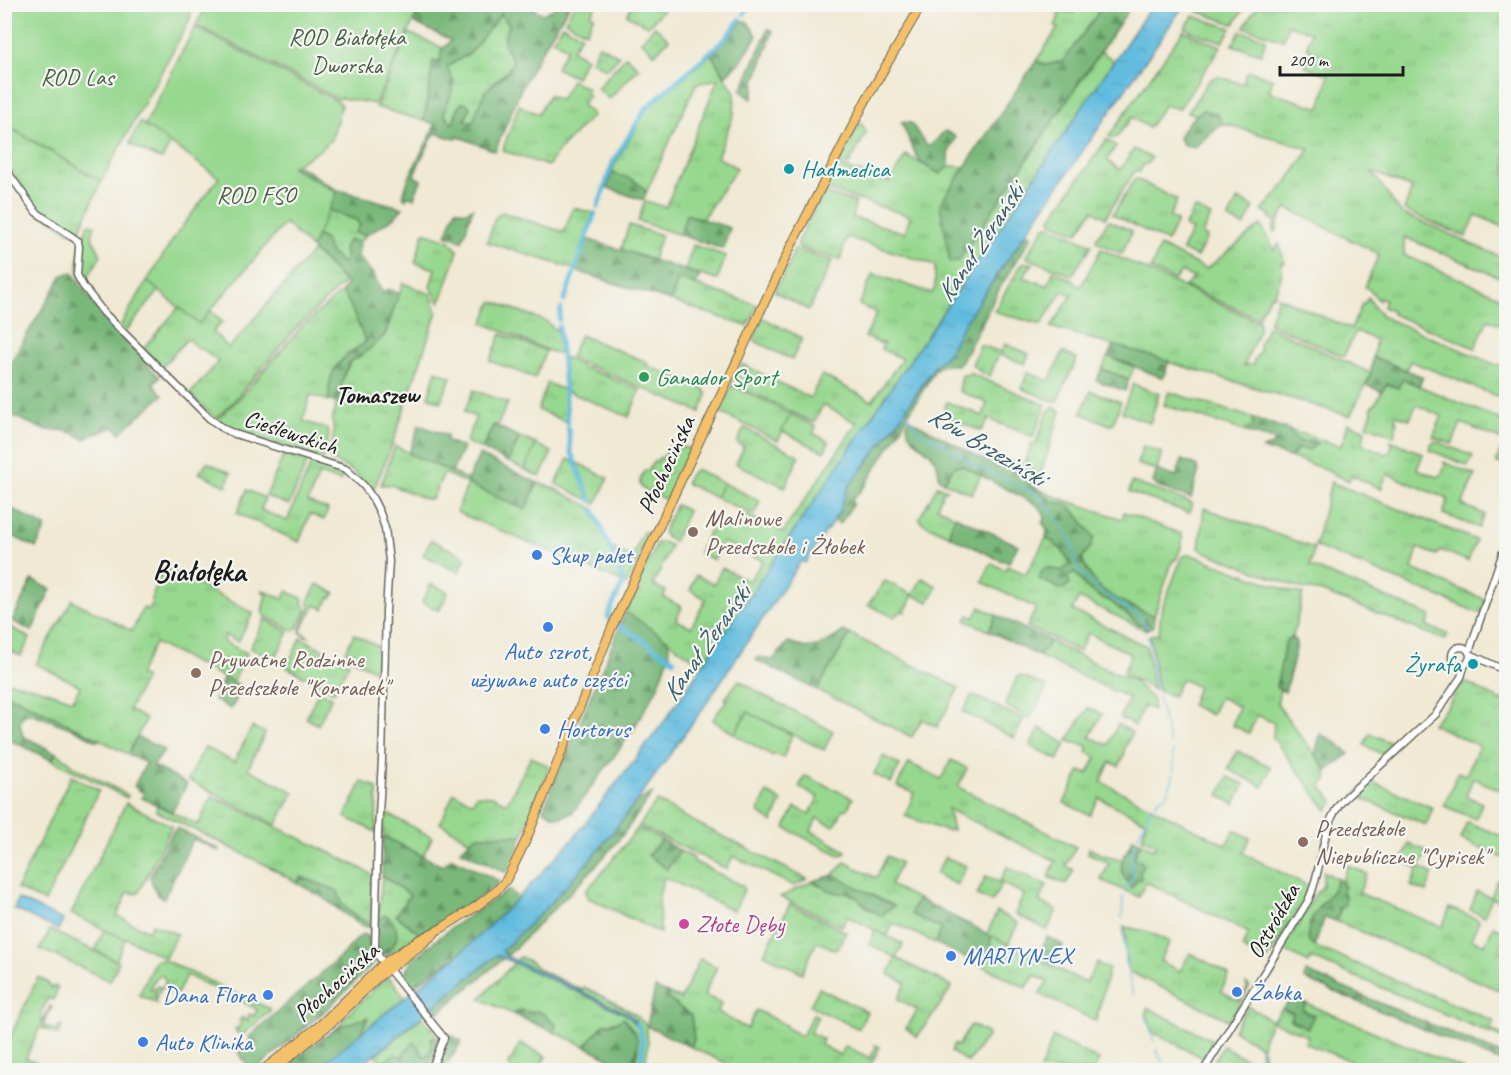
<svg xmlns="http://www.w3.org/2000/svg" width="1511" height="1075" viewBox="0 0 1511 1075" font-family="Caveat,sans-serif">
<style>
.grass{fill:url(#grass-tufts);stroke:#5a7a56;stroke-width:1.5}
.forest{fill:url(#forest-firs);stroke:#4a6a4b;stroke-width:1.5;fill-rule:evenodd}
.garden{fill:#97d88f;stroke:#5a7a56;stroke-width:1.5}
.water{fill:url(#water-ripples);stroke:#3f6c7e;stroke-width:1.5}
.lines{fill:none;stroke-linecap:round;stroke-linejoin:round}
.stream{stroke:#62bcdf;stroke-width:1.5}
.canal{stroke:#62bcdf;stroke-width:4.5}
.minor-casing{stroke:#66645c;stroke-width:9}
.major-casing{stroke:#66645c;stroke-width:10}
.minor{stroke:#fff;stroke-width:6}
.major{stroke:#f4c16a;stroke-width:8}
.culture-dot{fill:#0f9aa8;stroke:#f6f6f2;stroke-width:2}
.leisure-dot{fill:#2e9e5b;stroke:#f6f6f2;stroke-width:2}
.education-dot{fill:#8d6e63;stroke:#f6f6f2;stroke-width:2}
.shop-dot{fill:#3f7fe0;stroke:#f6f6f2;stroke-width:2}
.hotel-dot{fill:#d1479c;stroke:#f6f6f2;stroke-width:2}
.labels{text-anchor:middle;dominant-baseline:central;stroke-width:4.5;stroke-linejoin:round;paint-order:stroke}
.park-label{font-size:24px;fill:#475e44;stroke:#f6f6f2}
.culture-label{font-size:24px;fill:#0d838f;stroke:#f6f6f2;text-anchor:start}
.leisure-label{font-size:24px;fill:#27864d;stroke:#f6f6f2;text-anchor:start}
.street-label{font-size:24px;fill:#1c1c1c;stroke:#f6f6f2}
.education-label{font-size:24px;fill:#785e54;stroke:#f6f6f2;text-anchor:start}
.shop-label{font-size:24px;fill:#366cbe;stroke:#f6f6f2;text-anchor:start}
.hotel-label{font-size:24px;fill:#b23c85;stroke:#f6f6f2;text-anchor:start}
.water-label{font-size:26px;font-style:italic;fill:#385c6a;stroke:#f6f6f2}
.neighbourhood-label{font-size:26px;font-weight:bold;fill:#1c1c1c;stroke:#f6f6f2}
.district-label{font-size:30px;font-weight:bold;fill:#1c1c1c;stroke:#f6f6f2}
</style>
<defs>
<pattern id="grass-tufts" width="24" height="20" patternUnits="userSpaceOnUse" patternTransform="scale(1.5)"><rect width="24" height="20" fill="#97d88f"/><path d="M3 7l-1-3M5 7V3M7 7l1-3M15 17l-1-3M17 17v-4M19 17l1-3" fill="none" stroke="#82b97b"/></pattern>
<pattern id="forest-firs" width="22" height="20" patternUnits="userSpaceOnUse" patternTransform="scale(1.5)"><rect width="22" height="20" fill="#79b87a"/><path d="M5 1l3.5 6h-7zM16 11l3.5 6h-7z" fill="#629563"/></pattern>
<pattern id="water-ripples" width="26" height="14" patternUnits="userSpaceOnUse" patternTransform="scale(1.5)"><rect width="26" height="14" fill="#62bcdf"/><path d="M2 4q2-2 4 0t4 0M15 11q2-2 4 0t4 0" fill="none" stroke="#54a1bf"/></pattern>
</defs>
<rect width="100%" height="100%" fill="#f6f6f2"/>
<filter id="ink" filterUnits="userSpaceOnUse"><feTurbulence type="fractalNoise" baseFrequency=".0167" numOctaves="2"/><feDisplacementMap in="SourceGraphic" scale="12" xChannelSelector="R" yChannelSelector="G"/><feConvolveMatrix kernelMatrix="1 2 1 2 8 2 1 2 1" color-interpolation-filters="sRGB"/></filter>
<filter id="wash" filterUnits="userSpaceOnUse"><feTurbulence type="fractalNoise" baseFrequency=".008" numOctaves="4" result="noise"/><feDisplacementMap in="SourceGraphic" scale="24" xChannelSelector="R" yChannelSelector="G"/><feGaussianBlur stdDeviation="1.35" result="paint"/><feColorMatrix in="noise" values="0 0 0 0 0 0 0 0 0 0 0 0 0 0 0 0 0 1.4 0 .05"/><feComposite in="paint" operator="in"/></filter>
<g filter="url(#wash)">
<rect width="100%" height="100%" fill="#f0e9d3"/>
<g class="grass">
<polygon points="1096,4 1098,9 1097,15 1063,61 1046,65 1036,61 1058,28 1055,26 1058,19 1059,9 1073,13 1076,5"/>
<polygon points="1201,4 1246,4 1246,5 1234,24 1196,11"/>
<polygon points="575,5 596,5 591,14 594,16 586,32 565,21"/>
<polygon points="632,5 662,7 664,9 648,26 627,15"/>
<polygon points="1258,5 1506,5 1506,228 1476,215 1466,237 1404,210 1412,188 1372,172 1401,213 1439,229 1469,243 1506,259 1506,280 1404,237 1404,255 1506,299 1506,327 1488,319 1475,348 1392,314 1392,311 1383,307 1385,300 1380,298 1379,301 1371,291 1365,287 1379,254 1287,208 1279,219 1276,232 1273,230 1275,221 1269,217 1271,215 1262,211 1286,183 1310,149 1222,123 1217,114 1204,110 1196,115 1188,112 1208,81 1217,76 1243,84 1246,74 1250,71 1273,79 1269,92 1320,108 1329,75 1305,67 1311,49 1307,47 1311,32 1288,25 1283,40 1244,27"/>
<path d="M501 13 510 26 506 49 513 60C508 75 505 71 495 81 486 91 478 111 472 124L465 120 470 108 468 104 464 103 457 108 456 119 452 124 444 114 452 91 447 67 470 53Z"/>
<polygon points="1193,16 1231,28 1223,42 1190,31 1185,28"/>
<polygon points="563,25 581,35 572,50 586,58 576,77 571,74 570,75 556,68 567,48 553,40"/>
<polygon points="655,26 669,39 655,54 641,41"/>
<polygon points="1183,31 1221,46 1179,109 1164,105 1149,128 1132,117 1117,137 1112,138 1109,136"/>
<polygon points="1241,31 1266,39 1261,54 1232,45"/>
<polygon points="409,33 443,48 441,51 440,63 433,61 424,121 376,107"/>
<polygon points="599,45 619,56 607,69 591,61"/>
<polygon points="1101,51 1114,61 703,665 626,612 657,543 662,542 671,546 653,585 666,591 663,597 682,607 676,620 691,627 706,599 690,590 696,575 714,584 722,568 749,581 763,561 723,542 714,560 699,553 715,519 736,529 745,514 783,532 857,423 823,405 814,423 733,383 742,364 810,398 822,375 872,401 902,359 881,349 884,343 879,343 865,337 877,313 859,305 873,274 932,293 935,287 935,265 847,237 840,260 800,248 798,246 798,241 823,193 856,202 852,217 905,233 910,216 825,189 838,166 890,182 906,155 934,171 946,170 949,166 965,167 940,204 958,260"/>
<path d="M711 54 735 93 734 114 717 157 737 168 702 219 687 214 680 235 638 221 645 201 666 207 718 79 696 84 646 193C639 179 625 177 612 173L615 164 647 109Z"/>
<polygon points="626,56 639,68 609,99 597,88"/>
<polygon points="571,80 588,89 585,93 589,96 581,104 593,115 562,147 548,166 504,151 503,149 519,105 538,114 549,95 560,100"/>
<polygon points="140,122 171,143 162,159 157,158 130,144 130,142"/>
<polygon points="860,123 862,124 866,132 864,137 849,164 839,163"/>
<polygon points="4,124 97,179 102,180 79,232 76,234 71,232 38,211 5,162"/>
<polygon points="1107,139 1116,146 1107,160 1120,170 1134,149 1151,158 1147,164 1143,165 1140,172 1136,171 1134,172 1105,218 1093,210 1077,233 1052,222 1051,218"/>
<polygon points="1137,179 1177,200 1169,217 1177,221 1167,242 1114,215 1113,214 1134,180"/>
<polygon points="1238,199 1254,207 1244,226 1228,219"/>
<polygon points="573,208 594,213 574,269 487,242 495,218 502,212 564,232"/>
<polygon points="1194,208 1211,216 1202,234 1207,237 1197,257 1182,250 1192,230 1185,226"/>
<polygon points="328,210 356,220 360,225 356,233 366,235 359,243 349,240 344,249 346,260 342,263 329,251 317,235"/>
<polygon points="1108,221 1110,221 1132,231 1122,254 1097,242 1096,239"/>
<path d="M88 224 95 225C88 243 96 240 101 256L88 276V286L87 288C84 284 80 279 79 274 76 261 83 237 88 224Z"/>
<polygon points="629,225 661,235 653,260 621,250"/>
<path d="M1261 225 1275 250 1279 244 1285 263H1281C1284 274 1278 285 1274 295L1270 296 1258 316 1259 319 1185 286 1194 278 1182 272 1174 280 1151 269 1160 246 1206 269Z"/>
<polygon points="1048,226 1051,226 1092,245 1072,275 1027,258 1026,256 1045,227"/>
<polygon points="424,232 450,241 458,251 440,303 430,287 435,269 415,263"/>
<polygon points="693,245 726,256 717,280 685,270"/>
<polygon points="794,249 832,261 809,310 775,292 777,285 788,268"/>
<polygon points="1101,249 1259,322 1259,330 1244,366 1254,364 1254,360 1260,351 1259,344 1268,326 1371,373 1350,416 1051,327 1072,295 1062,291 1041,325 994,311 1023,262 1034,264 1031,265 1023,277 1048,286 1053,271 1073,280 1075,284 1081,286"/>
<polygon points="313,251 345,282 298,326 233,402 215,419 190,394 218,362 203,349 199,349 187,339 163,366 143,349 179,307 199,324 210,310 222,322 213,332 229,348"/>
<polygon points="678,279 757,305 753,316 747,326 671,301"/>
<polygon points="147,281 159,291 126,331 120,326"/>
<path d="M403 283 431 294 437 312 392 445 373 491C365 485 360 477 352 471 345 465 336 464 330 458L334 431 332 421 345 372 351 362 366 352 385 335Z"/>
<path d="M342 292 349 302 366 343C340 359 327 367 329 401L310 395 303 421 327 429 329 435 324 457 322 459 240 433 218 422 217 420 247 390 303 325Z"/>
<polygon points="1278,297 1351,329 1362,304 1364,304 1368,297 1375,308 1381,313 1381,316 1506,369 1506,400 1410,361 1406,370 1373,357 1376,340 1356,331 1344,356 1342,356 1269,323"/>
<polygon points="492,302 498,303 547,322 554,329 557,328 560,354 552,352 483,323"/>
<polygon points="763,318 802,338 792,360 753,340"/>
<polygon points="501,334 546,351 535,378 490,361"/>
<polygon points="1005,344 1029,354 1025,364 1000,355 996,360 990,376 982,373 972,365 980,345 1001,352"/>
<polygon points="1063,352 1077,359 1057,401 1055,402 1023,389 1022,387 1028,372 1049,381"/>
<polygon points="1108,356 1134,367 1129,379 1102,369"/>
<polygon points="564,357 581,366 640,390 629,417 566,391"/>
<polygon points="436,371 451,377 441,402 428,397"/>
<polygon points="969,373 1046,405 1033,437 989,419 981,431 942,415 947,402 983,416 987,403 959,391 962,375 967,375"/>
<path d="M1402 379 1506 422V466L1496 462 1505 441 1461 423 1452 444 1433 437 1442 416 1416 405 1410 419 1396 415 1395 419 1397 422 1394 436 1367 425 1372 412 1371 407C1380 402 1379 389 1388 384 1392 381 1398 380 1402 379Z"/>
<polygon points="547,383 564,390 567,422 538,410"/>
<polygon points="1133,384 1159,394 1150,423 1122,412"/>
<polygon points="732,385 791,414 778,441 719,412"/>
<polygon points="474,390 508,403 497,426 493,425 482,449 466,442 476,417 464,412"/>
<polygon points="1091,391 1121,402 1113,424 1110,425 1081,413"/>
<polygon points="1169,392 1253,418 1253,425 1244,431 1164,405"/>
<path d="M1052 407 1061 411 1036 488 1053 496 1122 519 1124 512 1182 534V545L1176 560H1173L1154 616C1121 602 1094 595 1082 558L1090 547 1094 537 1076 513 1067 504 1054 502 1027 483 1022 470 1032 443H1036L1048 411Z"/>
<path d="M1348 423 1365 430 1363 443 1365 445 1386 454 1390 452 1392 445 1390 440 1423 454 1417 469 1437 477 1441 475 1445 466 1444 462 1475 475 1462 505 1484 514 1479 528 1443 514 1448 499 1387 474 1381 489 1351 475 1349 481 1333 474V472L1290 457 1295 454 1296 449 1309 450 1314 441C1311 441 1308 442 1305 442 1297 444 1293 435 1289 430L1341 446Z"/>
<polygon points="744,428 796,454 799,457 785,487 736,464 744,447 737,443"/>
<polygon points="520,437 536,444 525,470 508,462"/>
<polygon points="1435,441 1473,456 1468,466 1430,450 1431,444"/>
<path d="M670 445C678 444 684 450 691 448L669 496 664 499 642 488C637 482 642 476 645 470L648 471 654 461 656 462 659 458 664 457Z"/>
<polygon points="395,446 468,480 466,483 444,473 432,499 426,499 391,485 381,485"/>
<polygon points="1143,446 1162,453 1157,470 1137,464"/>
<polygon points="284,454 305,461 307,463 289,505 266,496"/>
<polygon points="568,459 573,462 575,465 589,500 556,484"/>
<polygon points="207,462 231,473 226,486 199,473"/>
<polygon points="312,462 338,468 342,471 343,475 340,481 319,474 308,502 328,510 324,520 310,514 299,542 237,513 247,490 265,498 261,510 287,521"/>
<polygon points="577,463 608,478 596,504 591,501"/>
<polygon points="961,465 981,475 972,494 944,482 954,467"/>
<polygon points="697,470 723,483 716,498 687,484 686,481 691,473"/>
<polygon points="1132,482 1192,503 1189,513 1129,492"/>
<polygon points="1331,482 1476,540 1468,561 1440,550 1437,555 1418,548 1412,569 1486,600 1481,614 1315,546"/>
<polygon points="538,483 551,487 593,508 609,547 632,557 643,532 649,534 627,584 458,513 457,510 468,484 525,510"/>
<polygon points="938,485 948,490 943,492 937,507 955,516 950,529 950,536 921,522 919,518"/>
<polygon points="676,505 688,511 674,541 665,536 663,532"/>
<polygon points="1204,508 1314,548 1310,566 1431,616 1427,626 1448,634 1445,640 1322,592 1297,587 1203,551 1199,548"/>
<path d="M1046 538C1058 544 1064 552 1071 564L1061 571 1049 568 1067 577 1075 572 1085 586 1098 596 1110 601 1139 624 1144 625 1145 630 1079 598 1072 610 1146 646 1154 690 1123 673 1131 654 1088 633 1079 651 1027 627 1036 608 982 582 991 563 1006 570 1007 566 1026 574Z"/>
<polygon points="431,540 464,556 465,559 459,572 423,555"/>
<polygon points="1189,554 1290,591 1303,594 1293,637 1286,640 1276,687 1280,689 1277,704 1327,771 1326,775 1328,779 1321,786 1334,802 1327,810 1273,738 1274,723 1257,715 1249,733 1232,725 1239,707 1220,697 1211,715 1191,705 1198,687 1182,679 1173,696 1158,691 1150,635 1159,634 1161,611 1182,557"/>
<polygon points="162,566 253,613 238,642 225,635 224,642 247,653 233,682 155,643 139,675 145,678 129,710 146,719 128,754 5,693 4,681 37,688 73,700 80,686 36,664 72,600 132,631 143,608 149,610 152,603 151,599 157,584"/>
<polygon points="922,578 937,586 929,602 913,595 905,612 902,611 894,617 868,605 885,581 913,595"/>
<path d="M317 584 335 593 331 598H329L324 609 315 605 301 630V632L309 637C305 637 300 634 300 630L310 606 308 601Z"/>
<polygon points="431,584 448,592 439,611 422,602"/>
<polygon points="262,590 283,599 287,591 303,599 302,604 305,606 306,611 297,629 293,631 266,617 262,611 266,594 263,592"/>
<polygon points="980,607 996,615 989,631 966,620 969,615 974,618"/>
<polygon points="265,619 289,632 274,660 250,648"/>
<polygon points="5,624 30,638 21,656 5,648"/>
<polygon points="354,634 379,647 379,666 375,667 376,669 378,669 376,671 344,655"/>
<polygon points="850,634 959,688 937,727 922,719 912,737 817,690"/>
<polygon points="301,638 349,663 334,692 286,667"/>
<polygon points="1050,641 1121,676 1133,680 1153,700 1153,710 1144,706 1135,726 1120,718 1129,698 1039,656"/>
<polygon points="1018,676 1021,676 1047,687 1030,719 1008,707 1005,703"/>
<polygon points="739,680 761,694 833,731 824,750 748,712 734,734 714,721 713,719 727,700 725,699"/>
<polygon points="1463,681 1477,687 1477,689 1496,697 1497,699 1503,702 1506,694 1505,693 1506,689 1506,793 1473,778 1466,796 1482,803 1476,819 1444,806 1458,772 1466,775 1479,746 1432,724 1447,707"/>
<polygon points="319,691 332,697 318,725 306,718"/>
<polygon points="972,695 1024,719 1014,738 963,712"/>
<path d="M1088 708 1102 714 1090 737 1108 745 1118 724 1132 732 1123 753 1125 754 1119 766 1110 762 1101 782 1226 845 1234 830 1250 838 1243 853 1310 887 1298 910 1268 959 1265 960 1242 948 1249 933 1146 882 1139 897 1101 880 1109 863 1088 853 1089 848 1103 855 1122 859 1121 871 1132 886 1134 883C1134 869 1132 855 1141 843L1154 849 1156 844 1142 838 1146 821 1143 820 1099 798 1090 815 1064 803 1080 771 1088 774 1096 757 1087 752V747L1085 745 1067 741Z"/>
<polygon points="252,727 265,733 248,769 294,792 276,825 188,780 205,747 234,762"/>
<polygon points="1040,728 1066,744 1058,760 1030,746"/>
<polygon points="1370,733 1397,746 1386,756 1364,745"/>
<polygon points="1237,751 1271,767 1263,787 1228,769"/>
<polygon points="56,753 70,762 73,766 128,795 127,798 52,760"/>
<polygon points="883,756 900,765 891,783 874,774"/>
<polygon points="531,757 549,766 523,835 476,836 470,841 440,823 454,793 473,802 476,795 492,796 507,803"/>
<polygon points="951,760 967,768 958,787 1076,847 1066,866 1074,870 1066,884 1048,877 1056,861 948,809 953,830 946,831 905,816 914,793 897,786 909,763 941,779"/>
<polygon points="71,776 99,790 45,902 17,889"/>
<polygon points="805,776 853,798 847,810 843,809 836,824 833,826 817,818 811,831 846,851 845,854 839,855 785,828 795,807 810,814 818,797 799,787"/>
<polygon points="1228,777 1244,784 1235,804 1219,796"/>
<polygon points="362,782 374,786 377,789 376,832 345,817"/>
<polygon points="1372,782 1433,808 1426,825 1354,795 1368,783"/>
<polygon points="767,793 782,801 772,822 758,812"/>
<polygon points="212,796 341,858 373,875 370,923 364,922 347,909 340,899 301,877 297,883 268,866 156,811 157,805 198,825"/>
<polygon points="657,801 685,817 807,879 794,886 733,856 727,869 639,826"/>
<polygon points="126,803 172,826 139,892 135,894 128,892 117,916 148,931 152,924 177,934 165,958 126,938 125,939 71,914"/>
<polygon points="384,812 432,837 423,856 383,836"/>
<polygon points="1467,822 1506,838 1506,859 1460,839"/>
<polygon points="638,828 662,840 648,855 667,869 680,851 694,858 693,861 743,886 744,890 734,911 664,877 659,896 660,933 587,897 586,890 598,878"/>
<polygon points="1409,844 1427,851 1420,868 1433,874 1426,892 1411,886 1418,868 1402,861"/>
<path d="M887 856 901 863 890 885 918 899 911 914 942 929 935 943 894 923 887 936 847 916 842 926 780 897 813 881C821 886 829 892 839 893 842 893 846 892 849 893 866 898 867 924 894 906L833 875 845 862 876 878Z"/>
<polygon points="945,857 966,866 957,885 936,874"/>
<path d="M1347 865 1367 874 1359 893 1442 927 1450 908 1479 920 1471 939 1485 945 1493 926 1506 932 1500 950 1506 953V993L1336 921 1340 911 1338 908C1341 901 1342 895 1342 887 1342 880 1346 873 1347 865Z"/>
<polygon points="1007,867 1047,885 1039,901 1057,910 1047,930 1015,914 1024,894 1002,883 992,902 977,895 986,876 1000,882"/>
<polygon points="1323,871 1338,879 1327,899 1319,906 1310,942 1314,946 1494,1021 1490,1030 1506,1036 1506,1040 1311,958 1309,963 1282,950 1300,921 1316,893 1323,886"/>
<polygon points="382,875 410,895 396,915 420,934 386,956 379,951 384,952 389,950 378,920"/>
<polygon points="1497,881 1506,885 1506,904 1492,898 1484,916 1470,910 1477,892 1491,897"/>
<polygon points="790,904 846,932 837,949 835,950 817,941 802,973 764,954"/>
<polygon points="1125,927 1149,932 1170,942 1160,961 1180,971 1190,953 1218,968 1229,975 1221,991 1239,1001 1247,988 1246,984 1250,986 1230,1021 1128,971 1125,951"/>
<polygon points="50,930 119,962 110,981 40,949"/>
<polygon points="992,936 1086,983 1097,962 1104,967 1109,968 1096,1021 1039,994 1048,982 1035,975 1026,988 981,965 994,955 990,942"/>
<path d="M520 957 531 962 540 970 582 990 584 987 625 1008 636 1015 647 1026C645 1032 647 1036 648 1042 648 1052 646 1060 644 1069L634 1067 638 1048 618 1021 604 1024 585 1046 554 1032 556 1025 537 1011 530 1013 520 1010 513 1014 480 999Z"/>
<polygon points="896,958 952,986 940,1005 917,1037 906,1028 918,1010 898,999 906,983 888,974"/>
<polygon points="700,959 717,967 704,995 721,1003 718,1012 747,1029 756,1010 786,1025 786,1028 802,1036 813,1014 818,1016 810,1033 823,1039 821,1045 840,1055 845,1046 870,1058 876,1047 875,1045 880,1047 868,1070 740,1070 691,1047 694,1040 691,1016 670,1000 667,993 681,999"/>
<path d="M155 960H164L270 1009V1011L241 1036 235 1030 236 1028 238 1029 241 1022 239 1020 243 1017 244 1020 248 1021 249 1014 254 1016 257 1009 186 975 177 994 162 987C167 983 166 977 160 975L152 983 150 990 155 989 157 986 161 987 159 993 156 992 154 994 157 996 155 1001 156 1003 139 995Z"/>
<polygon points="38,977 48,983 49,986 51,988 55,986 58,988 53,1000 48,998 40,1015 42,1020 41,1023 42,1023 50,1006 52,1007 43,1025 57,1031 59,1026 62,1027 58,1035 40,1027 26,1058 55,1070 5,1070 5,1048"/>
<polygon points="385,978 391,979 405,998 359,1036 368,1018 338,1027 350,1012"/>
<polygon points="819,988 867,1012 859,1028 857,1028 810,1006"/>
<path d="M1305 1003 1465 1070H1447L1440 1067 1438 1070H1372L1305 1043 1308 1036 1272 1021C1269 1027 1265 1034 1263 1040 1261 1048 1264 1058 1264 1066L1274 1070H1260L1261 1059 1260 1046 1233 1030 1248 1006 1272 1021 1282 1009 1293 1013 1290 1019 1303 1010Z"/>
<polygon points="1148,1008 1214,1041 1215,1043 1205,1059 1152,1032 1146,1012"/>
<path d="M422 1017C430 1027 438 1033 437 1046L435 1038 432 1047 426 1058C413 1057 395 1052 384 1062L375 1056Z"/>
<polygon points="972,1025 987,1033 988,1035 968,1062 951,1052 954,1044 958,1046 970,1026"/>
<polygon points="1053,1037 1099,1060 1094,1070 1063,1070 1059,1069 1058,1070 1040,1070"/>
<polygon points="520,1043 546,1056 539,1070 512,1070 509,1064"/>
<polygon points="1223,1046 1257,1065 1256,1070 1231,1070 1214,1061"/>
</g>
<g class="forest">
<path d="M424 5H460L467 9 471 5H529L534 9 543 14 553 9 557 5H570L540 53 521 89 495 151 457 136 455 139 435 133 420 161 414 176 421 180 414 198 407 195 406 200 403 196C406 182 413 168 420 155 425 145 432 135 435 124L424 121 433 61 440 63 441 51 451 40 414 23ZM501 14 510 26C499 38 505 48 513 60L510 70 485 91 472 123 465 120 470 108C458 92 457 118 452 124L444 114 452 91 454 82 447 67 470 53Z"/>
<polygon points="1096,5 1132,5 959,260 950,263 940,204 1036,61 1046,65 1063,61 1097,15 1098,9"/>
<polygon points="742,20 748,22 757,36 740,62 725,76 711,54 727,39"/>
<polygon points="768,29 773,31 755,82 752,99 741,91"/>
<path d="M1204 110 1217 114 1222 123 1194 148 1182 144 1179 138C1184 125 1192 117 1204 110Z"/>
<path d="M901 122 911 123 927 146C937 143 937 137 945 131L953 135 956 138 948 154 949 166 940 174 921 163 916 155Z"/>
<polygon points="295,165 306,170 335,189 403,208 394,218 366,235 355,233 360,225 356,220 328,210 336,192 290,167"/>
<path d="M612 173C625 177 639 179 646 193L643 200 607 188Z"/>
<polygon points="473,208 462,241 446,235 456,209 464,212"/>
<polygon points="686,214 730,228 723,249 680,235"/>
<path d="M1026 234 1032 236 1001 286 963 359 958 365C949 365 941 363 935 370L905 420 899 432 864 487 852 500 853 504 839 524 834 520 842 508 840 506 848 488 899 420 936 364 945 357 951 349 960 331 979 301Z"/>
<path d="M317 235 325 240 329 251 342 263 346 260 344 249 349 239 359 243 358 257 374 275 382 292 389 289 399 294 385 335 366 352 350 362 345 372 337 403 329 401C327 367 340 359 366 342L349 303 342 292 347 284 311 248Z"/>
<polygon points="587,239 700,275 696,285 678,279 671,301 576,271"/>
<path d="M68 273H73C92 306 119 333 146 360L144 362 160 377 153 384 163 395 120 433 115 427 92 435 85 439 70 432 61 430H44L5 412 4 373 62 276Z"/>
<polygon points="1113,345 1169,361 1163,378 1108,356"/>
<polygon points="1373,357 1423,377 1419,386 1403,379 1398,388 1387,384 1381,391 1366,385 1370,377"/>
<polygon points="1102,369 1129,379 1125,391 1096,380"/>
<path d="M1253 418C1264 422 1275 424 1286 429 1292 431 1294 439 1300 441 1308 445 1309 436 1317 444L1309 450 1296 449 1295 454 1290 457 1263 449 1272 445 1276 441 1244 431 1253 425Z"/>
<path d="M909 419 998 468 1002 458 1023 466 1022 470 1027 474V483L1054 502 1067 504 1076 513 1094 538 1090 547 1082 558C1094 595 1122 602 1154 616V626L1145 630 1144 625 1139 624 1110 601 1098 596 1085 586 1075 572 1067 577 1070 583 1065 588 1060 589 1039 579 1043 569 1049 568 1061 571 1071 564C1064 552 1058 544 1046 538L1047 530 1042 522 1045 520 1044 514 1037 505 961 465 954 467 944 482 939 478C939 450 921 452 908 432L907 423Z"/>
<polygon points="419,425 448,436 446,440 463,448 452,472 409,454"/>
<polygon points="494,425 520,437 508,462 482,449"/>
<polygon points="479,455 538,483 525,510 466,483"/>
<polygon points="1182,460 1196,465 1199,470 1191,498 1158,487 1153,482 1157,470 1176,477"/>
<polygon points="5,505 46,527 36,548 5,532"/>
<polygon points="955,516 1018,545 1009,562 1000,560 950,536 950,529"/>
<polygon points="32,580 51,589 32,631 12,621"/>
<path d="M626 612 668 640 670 654 658 687 631 733 573 812C558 820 556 818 543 809Z"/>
<polygon points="996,615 1050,641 1039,656 989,631"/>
<path d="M843 631 850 634 817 690 756 660 758 657C764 657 768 660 773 660L788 642C793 643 797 645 802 647 813 650 835 639 843 631Z"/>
<polygon points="1293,637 1296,643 1296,650 1285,692 1276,687 1286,640"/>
<polygon points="224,677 243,687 231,709 214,700"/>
<path d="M5 693 99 739 97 741 75 730 31 713C16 716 20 725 23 736L56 753 52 760 5 738Z"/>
<polygon points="1320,734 1336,742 1349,754 1327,771 1315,754"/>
<polygon points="137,737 165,750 153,766 187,784 172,812 142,798 144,794 134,786 146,763 128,754"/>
<polygon points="653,793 621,837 594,868 508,955 501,951 546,908 597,852 636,802"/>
<polygon points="177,828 219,849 218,851 193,839 164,898 157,895 150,877 171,835"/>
<polygon points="523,835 507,873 460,850 475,836"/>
<polygon points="383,836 442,866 452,858 499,881 495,886 453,916 420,934 396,915 410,895 382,875"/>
<path d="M1132 838 1141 843 1136 849 1134 858 1140 860 1143 865 1140 870 1141 879H1138L1131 888C1122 875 1118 866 1126 852 1129 846 1131 844 1132 838Z"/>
<polygon points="662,840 680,851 667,869 648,855"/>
<polygon points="833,875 894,906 886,911 882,916 865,906 857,898 849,893 839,893 827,890 813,881"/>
<path d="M301 877 336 890C343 897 337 889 340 898 344 910 359 920 370 923V928L360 925 319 895 297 883Z"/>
<path d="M1338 879 1343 881 1341 885 1345 886 1343 892C1346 896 1346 901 1344 906L1338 908 1340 911 1336 921 1325 917 1314 946 1309 942C1305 922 1315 913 1326 899 1331 893 1335 886 1338 879Z"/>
<polygon points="509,890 518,898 463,951 411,988 404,975 412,959 459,922"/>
<polygon points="918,899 992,936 990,942 994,955 981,965 935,943 942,929 911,914"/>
<path d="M385 915C401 924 401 946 383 952L379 951 378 947V920Z"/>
<polygon points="363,934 370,937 371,952 374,963 325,1011 255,1070 251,1070 238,1052 251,1040 249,1037 342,955 359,937"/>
<polygon points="1047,937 1063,945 1053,967 1037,959"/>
<polygon points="497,955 504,958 433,1017 428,1012"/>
<polygon points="1306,972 1506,1056 1506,1064 1304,979"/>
<polygon points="655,988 667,993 670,1000 691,1016 694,1040 691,1047 647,1026"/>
<polygon points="1293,998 1305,1003 1303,1010 1314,1015 1308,1028 1290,1020 1293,1013 1282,1009"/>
<polygon points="519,1010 530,1013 537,1011 544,1014 556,1026 554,1032 513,1014"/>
<polygon points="368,1017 359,1036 315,1070 280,1070 338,1027"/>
<path d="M623 1018C642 1038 639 1040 634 1067L614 1061 585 1046 604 1024C612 1024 617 1023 623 1018Z"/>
<polygon points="450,1035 462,1041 446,1065 446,1070 435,1070"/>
<polygon points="435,1037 437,1046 428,1070 399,1070 389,1066 384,1070 372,1070 395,1054 401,1056 414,1042 426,1058 432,1047 430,1039"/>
</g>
<g class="garden">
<polygon points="5,4 192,5 190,18 187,25 102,180 97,179 5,124"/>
<polygon points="207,5 207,4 421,5 375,104 341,98 338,99 196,25"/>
<polygon points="195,27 339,102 341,105 332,139 317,152 291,167 337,192 311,248 285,223 199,324 147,281 178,232 219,178 145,125"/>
<polygon points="580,335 647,362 646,365 704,389 707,395 700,412 575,360 570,357"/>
<polygon points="791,414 816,427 813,433 829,442 824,452 782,431"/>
<polygon points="536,444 552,452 540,477 525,470"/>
<polygon points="723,483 760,501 754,514 747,511 745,511 716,498"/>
<polygon points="748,712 792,735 783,758 775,754 773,756 734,734"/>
<polygon points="997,912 1018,923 1008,944 987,934"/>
<polygon points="104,930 125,939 116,961 95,950"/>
<polygon points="875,930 903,944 896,958 869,944"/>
</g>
<g class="water">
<polygon points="1152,5 1184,5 979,301 960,331 951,349 945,357 936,364 899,420 848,488 841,506 842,508 805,563 801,561 704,707 636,802 597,852 546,908 502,951 506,956 627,1013 635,1020 641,1028 639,1029 631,1019 623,1013 497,955 356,1070 315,1070 463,951 518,898 573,839 663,723"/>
<polygon points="18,899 63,920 58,930 14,909"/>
</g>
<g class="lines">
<g class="stream">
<polyline points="904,412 919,431 946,445 972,464 1032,492 1043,500 1058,519 1072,542 1077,568 1080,572 1096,588 1139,616 1147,628"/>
<polyline points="1148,635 1150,653 1156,688"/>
<polyline points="1158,697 1170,744"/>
<path d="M1138 836 1150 810 1161 797H1164C1176 778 1174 772 1173 751"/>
<polyline points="1124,890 1133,877 1131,858 1136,842"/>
<polyline points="1122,918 1123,896"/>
<polyline points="1123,926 1125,959 1133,994"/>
<polyline points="1146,1016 1154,1041"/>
<polyline points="1261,1048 1263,1057 1262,1070"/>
<polyline points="1157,1050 1164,1067"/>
</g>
<g class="canal">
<polyline points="744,14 751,4"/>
<polyline points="598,207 613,162 646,108 725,39 740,19"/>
<polyline points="564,301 595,213"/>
<polyline points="559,320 561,309"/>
<polyline points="559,326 568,423"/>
<polyline points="568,428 571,452 591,501"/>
<polyline points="594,510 624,582"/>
<polyline points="611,620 608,618 608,615 622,585"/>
<polyline points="617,624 674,660"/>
<path d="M637 1024C645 1040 643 1053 639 1070"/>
</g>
</g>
</g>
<g filter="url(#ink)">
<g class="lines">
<defs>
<g id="minor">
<polyline points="4,167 36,212 78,241 79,247 77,275 83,286 104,313 209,418 224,429 235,434 346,469 364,486 373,499 380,513 385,528 389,561 386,611 382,760 378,832 375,948 379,957 444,1038 431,1070"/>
<circle cx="1461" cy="656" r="9"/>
<polyline points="1469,652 1506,543"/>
<polyline points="1470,654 1506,671"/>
<path d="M1204 1070 1308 901C1324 868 1319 826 1344 799L1436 714 1461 677 1465 664"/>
</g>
<g id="major">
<polyline points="263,1070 319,1026 384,963 420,939 442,928 477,906 496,891 506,880 513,867 527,838 612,627 791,246 866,100 922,4"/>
<polyline points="274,1070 336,1019 378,977 420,946 434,934"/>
</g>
</defs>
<use href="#minor" class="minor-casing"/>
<use href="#major" class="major-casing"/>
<use href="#minor" class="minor"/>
<use href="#major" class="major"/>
</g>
</g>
<g class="culture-dot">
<circle cx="789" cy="169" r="6"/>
<circle cx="1473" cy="664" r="6"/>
</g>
<circle class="leisure-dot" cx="644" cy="377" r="6"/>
<g class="education-dot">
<circle cx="693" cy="532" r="6"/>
<circle cx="196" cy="673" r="6"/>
<circle cx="1303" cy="842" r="6"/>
</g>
<g class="shop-dot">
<circle cx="537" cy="555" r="6"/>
<circle cx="548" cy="627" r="6"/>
<circle cx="545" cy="729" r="6"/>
<circle cx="951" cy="956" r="6"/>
<circle cx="1237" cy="992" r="6"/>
<circle cx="268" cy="995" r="6"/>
<circle cx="143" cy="1042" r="6"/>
</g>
<circle class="hotel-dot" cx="684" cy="924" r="6"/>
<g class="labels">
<g class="park-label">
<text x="347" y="37">ROD Białołęka<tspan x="347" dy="28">Dworska</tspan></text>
<text x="77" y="77">ROD Las</text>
<text x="256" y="195">ROD FSO</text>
</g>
<g class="culture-label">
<text x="801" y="169">Hadmedica</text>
<text x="1461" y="664" text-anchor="end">Żyrafa</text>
</g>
<g class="leisure-label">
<text x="656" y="377">Ganador Sport</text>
</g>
<g class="street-label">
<text transform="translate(291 432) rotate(18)">Cieślewskich</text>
<text transform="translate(666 465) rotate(-65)">Płochocińska</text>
<text transform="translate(1273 921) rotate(-60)">Ostródzka</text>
<text transform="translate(336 982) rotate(-42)">Płochocińska</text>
</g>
<g class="education-label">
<text x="705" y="518">Malinowe<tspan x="705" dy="28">Przedszkole i Żłobek</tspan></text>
<text x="208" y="659">Prywatne Rodzinne<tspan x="208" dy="28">Przedszkole "Konradek"</tspan></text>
<text x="1315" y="828">Przedszkole<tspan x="1315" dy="28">Niepubliczne "Cypisek"</tspan></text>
</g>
<g class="shop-label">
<text x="549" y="555">Skup palet</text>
<text x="548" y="651" text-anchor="middle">Auto szrot,<tspan x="548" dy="28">używane auto części</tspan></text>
<text x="557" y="729">Hortorus</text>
<text x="963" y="956">MARTYN-EX</text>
<text x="1249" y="992">Żabka</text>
<text x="256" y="995" text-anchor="end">Dana Flora</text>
<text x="155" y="1042">Auto Klinika</text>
</g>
<g class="hotel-label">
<text x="696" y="924">Złote Dęby</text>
</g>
<g class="water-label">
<text transform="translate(980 243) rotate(-56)">Kanał Żerański</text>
<text transform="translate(987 446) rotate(31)">Rów Brzeziński</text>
<text transform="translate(706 643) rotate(-55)">Kanał Żerański</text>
</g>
<g class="neighbourhood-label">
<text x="377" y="394">Tomaszew</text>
</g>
<g class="district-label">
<text x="199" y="571">Białołęka</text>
</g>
</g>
<rect width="1511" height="1075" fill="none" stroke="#f6f6f2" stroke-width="24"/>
<path d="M1280 66v9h123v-9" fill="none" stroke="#1c1c1c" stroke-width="3"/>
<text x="1289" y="66" font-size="18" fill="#1c1c1c" stroke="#f6f6f2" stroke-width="4.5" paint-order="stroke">200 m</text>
</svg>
